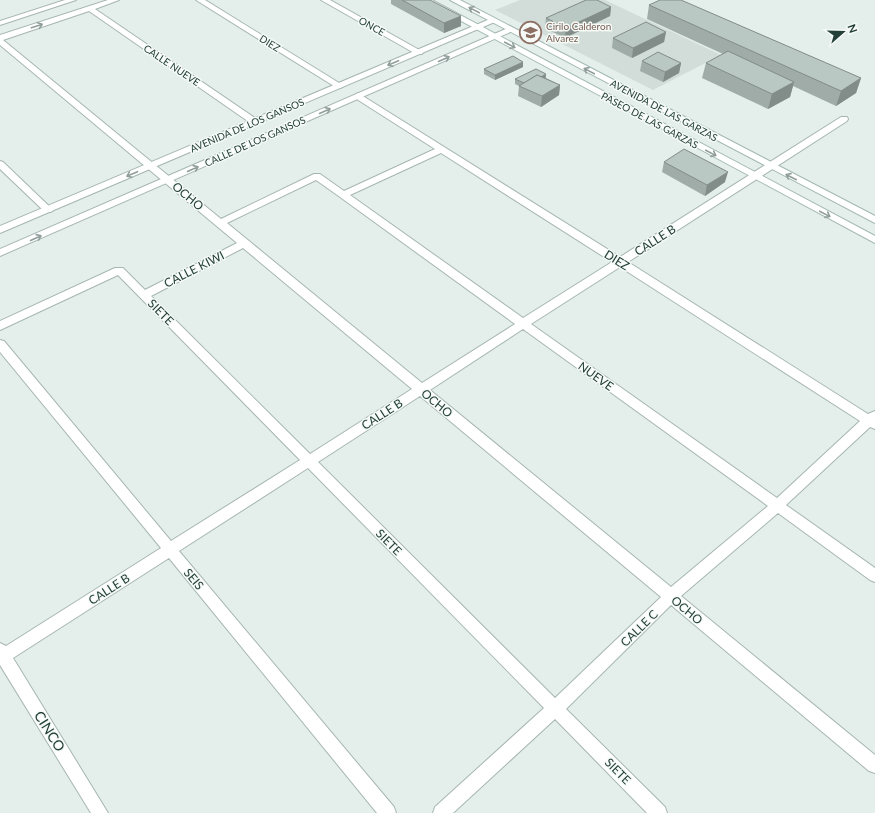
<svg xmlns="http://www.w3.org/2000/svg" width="875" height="813" viewBox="0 0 875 813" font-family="Lato,sans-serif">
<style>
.built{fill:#d2ddd9}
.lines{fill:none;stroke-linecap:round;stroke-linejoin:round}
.minor-casing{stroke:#a6b6b1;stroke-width:2}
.tertiary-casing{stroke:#a6b6b1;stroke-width:2}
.secondary-casing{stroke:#a2b9b2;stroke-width:2}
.minor{fill:#fff;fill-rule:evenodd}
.tertiary{fill:#fff;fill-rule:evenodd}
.secondary{fill:#fff;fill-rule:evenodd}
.wall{fill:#9faca8}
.shaded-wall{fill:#828c88}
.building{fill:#b9c8c3;stroke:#828c88}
.oneway{stroke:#919f9c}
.labels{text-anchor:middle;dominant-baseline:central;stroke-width:3;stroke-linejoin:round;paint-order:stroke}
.far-street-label{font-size:10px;fill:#233f38;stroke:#f5faf7}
.far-education-label{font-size:10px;fill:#785e54;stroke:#f5faf7;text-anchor:start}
.street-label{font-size:12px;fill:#233f38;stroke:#f5faf7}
.near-street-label{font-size:14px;fill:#233f38;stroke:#f5faf7}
</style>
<rect width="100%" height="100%" fill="#e4eeea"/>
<polygon class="built" points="520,0 605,0 721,55 653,90 495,10"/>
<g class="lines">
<defs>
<g id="minor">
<polygon points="65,0 76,0 0,25 0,21"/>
<path d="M108 0H119L95 9 258 120 259 122 258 124H252L89 11 3 40 221 219 314 174H320L344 191 435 149 355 98 354 96 358 93 620 257 841 117H847L848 119 847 121 628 262 868 414 875 411V429L870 427 786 505 875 568V582L870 580 778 513 681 596 875 755V773L869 771 671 605 566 709 665 807 667 813H647L555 719 453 813H433L435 807 544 708 308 468 179 551 394 807 396 813H377L169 558 13 658 108 813H91L0 665V643L6 646 161 548 0 352V340L4 341 171 541 300 460 118 275 0 330V321L115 268H123L145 290 237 243 0 45V35ZM441 153 612 262 523 318 350 195ZM316 180 340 197 515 324 422 383 227 223ZM243 248 412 389 310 454 151 296ZM620 267 860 421 777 498 531 324ZM523 329 768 506 671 587 430 390ZM420 396 661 597 555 698 318 462Z"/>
<polygon points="196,0 205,0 344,86 340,88 337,88"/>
<polygon points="321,0 330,0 423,52 422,54 416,54"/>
<polygon points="0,161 3,162 51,208 53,210 51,212 45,212 0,169"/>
</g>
<g id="tertiary">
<polygon points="490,19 493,19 497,21 0,233 0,226"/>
<polygon points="508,28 514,28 515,30 0,256 0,249"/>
</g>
<g id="secondary">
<polygon points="422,0 432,0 875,236 875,243"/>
<polygon points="450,0 460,0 875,216 875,223"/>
</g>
</defs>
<use href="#minor" class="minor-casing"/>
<use href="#tertiary" class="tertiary-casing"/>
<use href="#secondary" class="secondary-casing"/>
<use href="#minor" class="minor"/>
<use href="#tertiary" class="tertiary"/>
<use href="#secondary" class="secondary"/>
</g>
<g class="wall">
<polygon points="391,0 430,0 461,26 444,33 391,4"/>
<polygon points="649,5 861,78 856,93 836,106 793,86 790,97 768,109 702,78 706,63 723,54 647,19"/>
<polygon points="611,7 610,16 565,38 545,28 546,18"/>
<polygon points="666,32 664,42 632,58 612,48 613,38"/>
<polygon points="642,61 681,63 679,73 663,82 640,71"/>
<polygon points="523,67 495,80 484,74 484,69"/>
<polygon points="546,74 546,78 560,85 559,95 541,107 518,96 519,86 515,84 515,79"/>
<polygon points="664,162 725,182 705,196 662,172"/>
</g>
<g class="shaded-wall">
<polygon points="611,7 610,16 565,38 566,28"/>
<polygon points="461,16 461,26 444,33 444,23"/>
<polygon points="666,32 664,42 632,58 633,48"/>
<polygon points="523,62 523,67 495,80 495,75"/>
<polygon points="681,63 679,73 663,82 665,72"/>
<polygon points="546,74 545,80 525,89 525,84"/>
<polygon points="861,78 856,93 836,106 841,91"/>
<polygon points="794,82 790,97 768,109 772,94"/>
<polygon points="560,85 559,95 541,107 542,96"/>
<polygon points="728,172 725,182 705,196 707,185"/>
</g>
<g class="building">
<polygon points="402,0 430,0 461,16 444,23"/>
<polygon points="586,0 597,0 611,7 566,28 546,18"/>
<polygon points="660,0 681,0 861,78 841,91 649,5"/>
<polygon points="646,22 666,32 633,48 613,38"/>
<polygon points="728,51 794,82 772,94 706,63"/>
<polygon points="658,52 681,63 665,72 642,61"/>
<polygon points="513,56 523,62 495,75 484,69"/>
<polygon points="536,69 546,74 541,77 537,75 524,83 515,79"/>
<polygon points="537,75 560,85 542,96 519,86"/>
<polygon points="684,149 728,172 707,185 664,162"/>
</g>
<defs><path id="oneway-shaft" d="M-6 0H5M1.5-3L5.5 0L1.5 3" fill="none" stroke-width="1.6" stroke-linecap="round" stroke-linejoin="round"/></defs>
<g class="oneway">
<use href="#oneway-shaft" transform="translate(474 10) rotate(-152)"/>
<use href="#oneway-shaft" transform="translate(37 26) rotate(-18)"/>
<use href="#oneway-shaft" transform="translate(510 45) rotate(28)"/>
<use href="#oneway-shaft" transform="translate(444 59) rotate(-24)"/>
<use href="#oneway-shaft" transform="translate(393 63) rotate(157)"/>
<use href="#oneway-shaft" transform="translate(589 71) rotate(-152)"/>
<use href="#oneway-shaft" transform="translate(325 111) rotate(-24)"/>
<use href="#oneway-shaft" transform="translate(711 153) rotate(28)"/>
<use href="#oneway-shaft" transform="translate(193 169) rotate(-24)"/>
<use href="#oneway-shaft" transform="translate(132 174) rotate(157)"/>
<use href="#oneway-shaft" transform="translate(791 177) rotate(-153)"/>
<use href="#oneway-shaft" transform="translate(825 214) rotate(28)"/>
<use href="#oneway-shaft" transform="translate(36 238) rotate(-24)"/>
</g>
<defs>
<symbol id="school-ring" viewBox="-11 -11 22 22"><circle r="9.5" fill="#f5faf7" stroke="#8d6e63" stroke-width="1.5"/><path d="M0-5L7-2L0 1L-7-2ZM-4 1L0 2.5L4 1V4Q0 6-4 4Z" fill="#8d6e63"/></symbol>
</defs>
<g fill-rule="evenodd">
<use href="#school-ring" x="518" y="20" width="25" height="25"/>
</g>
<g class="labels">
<g class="far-street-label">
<text transform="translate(372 26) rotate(29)">ONCE</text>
<text transform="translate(270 43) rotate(32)">DIEZ</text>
<text transform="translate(172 65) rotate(34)">CALLE NUEVE</text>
<text transform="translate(664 110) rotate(28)">AVENIDA DE LAS GARZAS</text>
<text transform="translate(650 120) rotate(28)">PASEO DE LAS GARZAS</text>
<text transform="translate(247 125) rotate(-23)">AVENIDA DE LOS GANSOS</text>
<text transform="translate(255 141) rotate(-24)">CALLE DE LOS GANSOS</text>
</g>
<g class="far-education-label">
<text x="546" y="26">Cirilo Calderon<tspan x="546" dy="12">Alvarez</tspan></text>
</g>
<g class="street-label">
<text transform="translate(188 196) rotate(40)">OCHO</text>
<text transform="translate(655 240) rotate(-33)">CALLE B</text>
<text transform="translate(617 260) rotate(32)">DIEZ</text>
<text transform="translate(194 269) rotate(-27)">CALLE KIWI</text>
<text transform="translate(161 312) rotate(45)">SIETE</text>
<text transform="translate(596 376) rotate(36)">NUEVE</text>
<text transform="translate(437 403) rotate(40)">OCHO</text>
<text transform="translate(382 414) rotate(-33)">CALLE B</text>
<text transform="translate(389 542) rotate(45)">SIETE</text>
<text transform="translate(194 579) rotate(50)">SEIS</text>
<text transform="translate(109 589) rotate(-33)">CALLE B</text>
<text transform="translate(687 610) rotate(40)">OCHO</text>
<text transform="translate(639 628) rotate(-44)">CALLE C</text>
<text transform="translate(618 771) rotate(45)">SIETE</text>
</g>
<g class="near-street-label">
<text transform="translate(50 731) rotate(58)">CINCO</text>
</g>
</g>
<g transform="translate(843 32) rotate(70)" stroke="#f5faf7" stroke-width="3" paint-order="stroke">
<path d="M0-3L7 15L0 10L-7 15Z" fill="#233f38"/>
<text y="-6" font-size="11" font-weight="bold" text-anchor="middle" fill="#233f38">N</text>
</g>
</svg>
